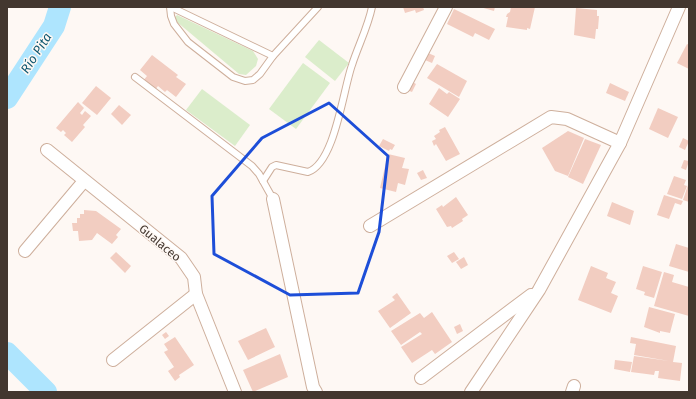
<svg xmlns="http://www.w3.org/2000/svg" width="696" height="399" viewBox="0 0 696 399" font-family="'Fira Sans',sans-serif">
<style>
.green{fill:#dbedcb}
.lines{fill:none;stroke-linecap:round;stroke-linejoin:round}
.river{stroke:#aee5fe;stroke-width:22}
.building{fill:#f2cdc1}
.lane-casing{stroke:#ceaf9c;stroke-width:8}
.street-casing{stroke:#ceaf9c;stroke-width:14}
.lane{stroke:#fff;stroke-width:6}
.street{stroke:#fff;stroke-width:12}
.marked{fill:none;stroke:#1d4ed8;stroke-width:3;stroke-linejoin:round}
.labels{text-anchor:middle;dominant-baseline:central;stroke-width:3;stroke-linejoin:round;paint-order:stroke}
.street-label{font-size:12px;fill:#43372f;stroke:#fef8f4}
.water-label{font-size:13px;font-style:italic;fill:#105871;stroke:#fef8f4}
</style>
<rect width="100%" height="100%" fill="#fef8f4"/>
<g class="green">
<polygon points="177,15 253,51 258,59 256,66 246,75 239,74 177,22 175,17"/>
<polygon points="319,40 349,63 335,81 305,57"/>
<polygon points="303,63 330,83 296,129 269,109"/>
<polygon points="202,89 250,125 235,146 186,110"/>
</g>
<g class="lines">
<g class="river">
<polyline points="7,98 54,26 60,7"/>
<polyline points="7,353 46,392"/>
</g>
</g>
<g class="building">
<polygon points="403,7 423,7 424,10 416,13 415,10 405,13"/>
<polygon points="480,7 495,7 494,11"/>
<polygon points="511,7 535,7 530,29 527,28 527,30 506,27 508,17 506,17 507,14 510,12"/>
<polygon points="576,8 597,10 597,16 599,16 598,29 596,29 595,39 574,35"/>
<polygon points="454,9 495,29 489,40 475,33 473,37 447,24"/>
<polygon points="687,44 689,45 689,69 677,63"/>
<polygon points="428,53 435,56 432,63 425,60"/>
<polygon points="152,55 178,75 176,77 186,84 176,97 167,90 165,92 158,86 155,90 143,81 147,76 140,70"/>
<polygon points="437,64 467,81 459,97 427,78"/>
<polygon points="411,81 416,84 412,92 407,90"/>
<polygon points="610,83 629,92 625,101 606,93"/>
<polygon points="96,86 111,98 97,115 82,103"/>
<polygon points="439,88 447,94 449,92 460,99 448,117 429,104"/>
<polygon points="78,102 84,108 80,113 82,115 85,111 91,116 83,125 85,127 72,142 64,135 66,133 63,130 61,132 56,128"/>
<polygon points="119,105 131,115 122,125 111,114"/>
<polygon points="658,108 678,117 668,138 649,129"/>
<polygon points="445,127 460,154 446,161 436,144 434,146 432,141 436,139 434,136 440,132 439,130"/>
<polygon points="568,131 584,138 568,176 555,171 542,148"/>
<polygon points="683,138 689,141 685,150 679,147"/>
<polygon points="383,139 395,145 392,150 390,149 389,151 379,146"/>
<polygon points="585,139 601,145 583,184 568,177"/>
<polygon points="388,154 405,158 402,168 409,169 405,185 398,183 396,192 380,188"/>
<polygon points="684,160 689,161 686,170 681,168"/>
<polygon points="423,170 427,178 421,180 417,173"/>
<polygon points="674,176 686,180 684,185 687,186 682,199 667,194"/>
<polygon points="689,182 689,202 683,200"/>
<polygon points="664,195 683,201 681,205 675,203 669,219 657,215"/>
<polygon points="456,197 468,215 462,219 463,221 452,228 451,226 447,227 436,209 442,205 443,207"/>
<polygon points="612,202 634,211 630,225 607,216"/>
<polygon points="84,210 96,211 121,229 116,235 118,237 112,244 97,233 92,240 79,241 78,231 73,231 72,223 77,223 77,218 80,218 80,214 84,214"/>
<polygon points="676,244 689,248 689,272 669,266"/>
<polygon points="116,252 131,266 125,273 110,258"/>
<polygon points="454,252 459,259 452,263 447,256"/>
<polygon points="464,257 468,265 461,269 456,262"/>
<polygon points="591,266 608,273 606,278 616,282 611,293 618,296 611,313 578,300"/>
<polygon points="643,266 662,272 654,298 644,295 645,292 636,289"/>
<polygon points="664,272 674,275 672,282 689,287 689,316 654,306"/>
<polygon points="397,293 411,313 390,328 378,311 395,300 392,297"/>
<polygon points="649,307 675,314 670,333 660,331 660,333 644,327"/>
<polygon points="432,312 452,342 435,354 432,350 412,363 401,347 422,334 420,332 401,345 391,331 420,313 424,318"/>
<polygon points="460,324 463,331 457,334 454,327"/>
<polygon points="266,328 275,347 248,360 238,341"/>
<polygon points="166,332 169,336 165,339 162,335"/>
<polygon points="175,337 194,365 179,375 180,377 175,381 168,371 174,367 164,352 168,350 164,344"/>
<polygon points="631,337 676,346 673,362 682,363 680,381 658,378 659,371 655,371 654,375 631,372 634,356 669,361 634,355 636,344 630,343"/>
<polygon points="280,354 288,377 253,392 243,370"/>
<polygon points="615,360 632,362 630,372 614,369"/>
</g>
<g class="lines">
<defs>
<g id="lane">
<polyline points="170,7 171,16 174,24 188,42 233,77 245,81 253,80 260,74 273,56 318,7"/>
<polyline points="171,7 273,56"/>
<polyline points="135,77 252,166 259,174 273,199"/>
<path d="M263 181 272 167 276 165 308 172C335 163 343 90 352 65 358 46 368 27 372 7"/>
</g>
<g id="street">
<polyline points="404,87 446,7"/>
<polyline points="47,150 181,258 194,277 196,294 235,392"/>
<polyline points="273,199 313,387 316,392"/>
<polyline points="370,226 551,117 567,119 620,143"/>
<polyline points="25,251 84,181"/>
<polyline points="113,360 196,294"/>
<polyline points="421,378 531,295"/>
<polyline points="471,392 539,290 620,143 679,7"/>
<polyline points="572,392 574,386"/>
</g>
</defs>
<use href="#lane" class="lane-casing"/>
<use href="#street" class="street-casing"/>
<use href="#lane" class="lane"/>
<use href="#street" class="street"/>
</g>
<path class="marked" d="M329 103 388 156 379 232 358 293 290 295 214 254 212 196 262 138Z"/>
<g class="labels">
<g class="street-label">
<text transform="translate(160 243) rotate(40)">Gualaceo</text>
</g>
<g class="water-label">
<text transform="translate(36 53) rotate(-57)">Río Pita</text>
</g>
</g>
<rect width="696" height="399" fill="none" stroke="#43372f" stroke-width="16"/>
</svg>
